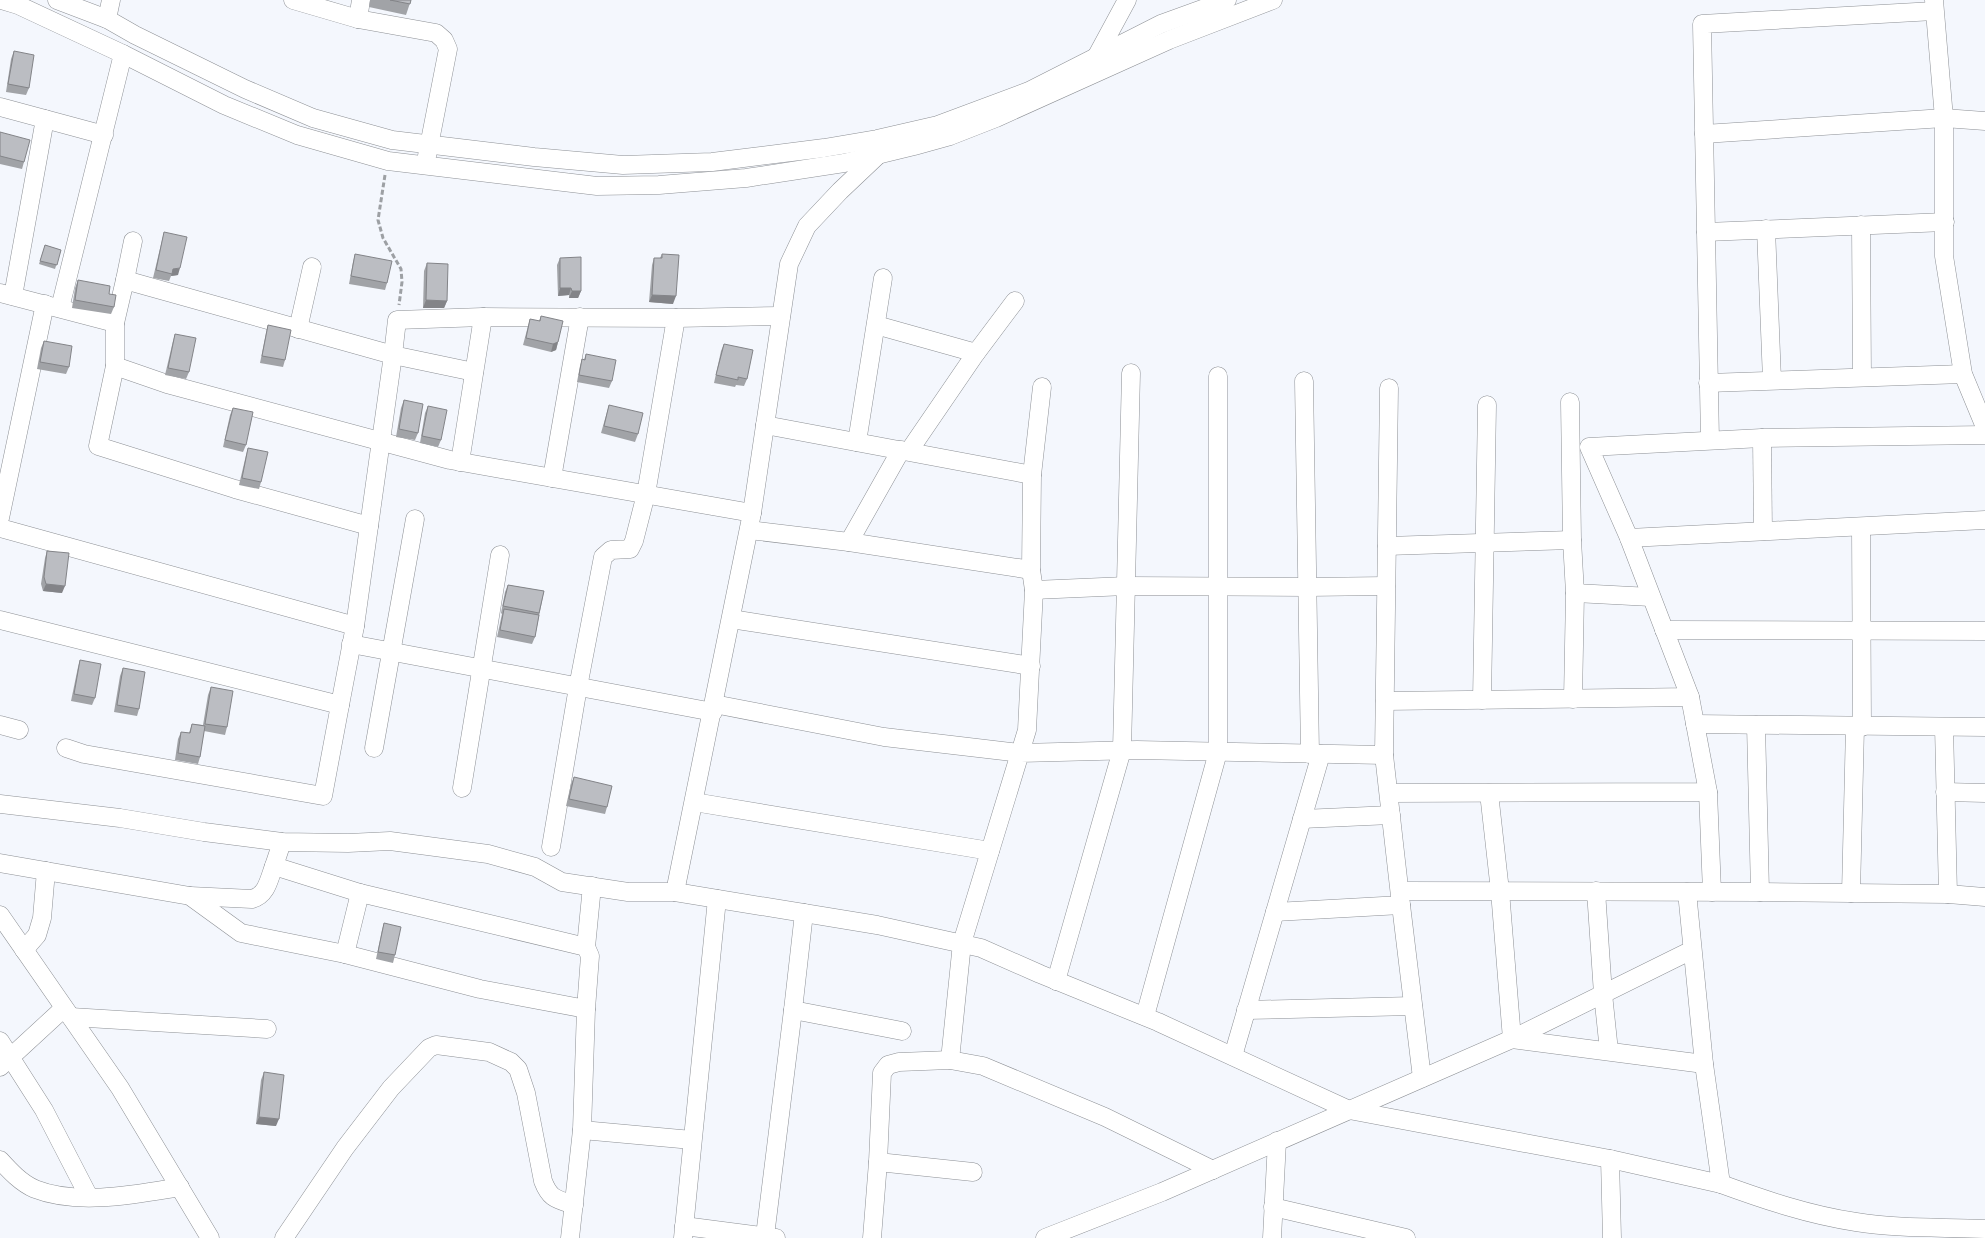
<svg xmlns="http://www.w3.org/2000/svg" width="1985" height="1238" viewBox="0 0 1985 1238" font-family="Commissioner,sans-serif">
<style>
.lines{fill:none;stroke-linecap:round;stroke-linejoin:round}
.minor-casing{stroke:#8d9095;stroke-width:19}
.path{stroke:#9da0a4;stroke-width:3;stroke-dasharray:5 2.5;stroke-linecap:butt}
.minor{stroke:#fff;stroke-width:18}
.wall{fill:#a1a3a7}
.shaded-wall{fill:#838488}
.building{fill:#bbbdc2;stroke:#838488}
</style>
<rect width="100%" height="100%" fill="#f4f7fd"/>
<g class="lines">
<defs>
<g id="minor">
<polyline points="1,0 18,5 123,54 224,105 297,135 388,161 597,186 659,185 746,178 844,163 914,146 950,136 996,118 1169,40 1273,0"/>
<polyline points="57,0 107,19 135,35 245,89 313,118 392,140 534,157 623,165 712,162 824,148 877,139 938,125 1029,91 1161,24 1227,0"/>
<polyline points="293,0 358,19 436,33 444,40 448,49 427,156"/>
<polyline points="1934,0 1944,118 1944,256 1963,374 1985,427"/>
<polyline points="107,19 111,0"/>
<polyline points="358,19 361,0"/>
<polyline points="1094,61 1127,0"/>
<polyline points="0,107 104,135"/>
<polyline points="1704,134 1944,118 1985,121"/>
<polyline points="1861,225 1862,377"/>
<polyline points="1766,229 1772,380"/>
<polyline points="1706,232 1945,222"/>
<polyline points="125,280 133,241"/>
<polyline points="0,293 115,323 115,366 167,384 450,460 752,513 675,892 877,925 981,948 1040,974 1158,1022 1349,1110 1610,1159 1721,1184 1704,1064 1687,892"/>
<polyline points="13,296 45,119"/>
<polyline points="60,308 123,54"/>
<polyline points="676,318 781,316"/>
<polyline points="876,325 976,353"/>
<polyline points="298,329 312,267"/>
<polyline points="115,366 98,446 235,489 369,526"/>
<polyline points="474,372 393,355 397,320 483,317 676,318 646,494 634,541 630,549 611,550 603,557 578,687 551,847"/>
<polyline points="1304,381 1310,754"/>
<polyline points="1708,383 1963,374"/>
<polyline points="1570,402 1572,540 1575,593 1651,597"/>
<polyline points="1762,438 1763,531"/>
<polyline points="1710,440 1702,24 1934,11"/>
<polyline points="857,442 883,278"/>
<polyline points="909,451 976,353 1015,301"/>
<polyline points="460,462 483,317"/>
<polyline points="1032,475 1042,387"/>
<polyline points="552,478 580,317"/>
<polyline points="752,513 789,264 807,226 840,191 877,156"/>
<polyline points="0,518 45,304"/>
<polyline points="1861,527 1862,727"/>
<polyline points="0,528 355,626"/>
<polyline points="749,530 849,542 1031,570"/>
<polyline points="1629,538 1985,520"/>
<polyline points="849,542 901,450"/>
<polyline points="1387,546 1572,540"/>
<polyline points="1034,590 1126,586 1307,587 1386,586"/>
<polyline points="731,619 1031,666"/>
<polyline points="0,620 340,705 355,626 393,355 125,280 115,323"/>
<polyline points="1664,630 1985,631"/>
<polyline points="351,644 713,712"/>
<polyline points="1573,699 1575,593"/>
<polyline points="1482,700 1487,405"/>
<polyline points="1385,701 1690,697 1629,538 1589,447 1762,438 1985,435"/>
<polyline points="714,704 884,737 1020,753 1027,730 1034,590 1031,570 1032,475 765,425"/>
<polyline points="1695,724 1985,727"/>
<polyline points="0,725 19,730"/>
<polyline points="1756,725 1760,892"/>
<polyline points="1944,727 1948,894"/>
<polyline points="66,748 84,754 323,796 340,705"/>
<polyline points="374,748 415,519"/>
<polyline points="462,788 500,555"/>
<polyline points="1708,792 1712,892"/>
<polyline points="1945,792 1985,793"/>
<polyline points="1389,793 1708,792 1690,697"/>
<polyline points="1489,793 1500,891 1512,1039 1704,1064"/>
<polyline points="694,802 990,851"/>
<polyline points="0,804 120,818 204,832 282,842 348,843 390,841 488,854 535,867 562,882 628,892 675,892"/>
<polyline points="1302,819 1391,815"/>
<polyline points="0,863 190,896 241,933 345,954 480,989 586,1009 590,956 586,947 360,893 274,866 282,842"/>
<polyline points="1400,891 1760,892 1948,894 1985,897"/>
<polyline points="1596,891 1603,994 1609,1051"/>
<polyline points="1851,893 1855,727"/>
<path d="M190 896 252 899C267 895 269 879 274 866"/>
<polyline points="1401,905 1422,1078"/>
<polyline points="1275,912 1401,905 1384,755"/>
<polyline points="804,913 793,1010 902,1031"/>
<polyline points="0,915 120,1088 210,1238"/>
<polyline points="586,947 592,886"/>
<polyline points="24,950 37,935 42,918 46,871"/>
<polyline points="345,954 360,893"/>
<polyline points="1056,981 1122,750 1131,373"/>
<polyline points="1246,1010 1413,1006"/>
<polyline points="1145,1016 1218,752 1218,376"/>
<polyline points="71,1017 267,1029"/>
<polyline points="0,1041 44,1110 89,1197"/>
<polyline points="1233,1056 1321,754"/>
<polyline points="950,1060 962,943 1020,753 1137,750 1384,755 1389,388"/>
<polyline points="0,1067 64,1008"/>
<polyline points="582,1130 692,1140"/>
<polyline points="1610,1159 1612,1238"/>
<path d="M0 1160C10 1171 21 1183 35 1189 78 1206 137 1194 180 1187"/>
<polyline points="878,1162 973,1172"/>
<path d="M1721 1184C1765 1200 1809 1215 1856 1222 1899 1229 1942 1227 1985 1229"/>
<polyline points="1273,1207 1406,1238"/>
<polyline points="684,1226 776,1238"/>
<polyline points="765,1236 793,1010"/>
<path d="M284 1238 345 1148 391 1088 429 1048 436 1045 489 1052 511 1062 518 1069 526 1093 543 1181C550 1199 556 1199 574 1205"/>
<polyline points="570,1238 582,1130 586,1009"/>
<polyline points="683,1238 717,899"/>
<polyline points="872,1238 878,1162 882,1073 888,1065 899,1062 950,1060 983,1066 1105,1117 1213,1170"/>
<polyline points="1045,1238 1162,1192 1512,1039 1692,950"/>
<polyline points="1272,1238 1277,1141"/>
</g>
</defs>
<use href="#minor" class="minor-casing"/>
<polyline class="path" points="385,175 378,220 383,238 401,269 402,282 399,305"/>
<use href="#minor" class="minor"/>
</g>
<g class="wall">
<polygon points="370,0 411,0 406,15 369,7"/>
<polygon points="14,51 29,88 26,95 6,92 11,59"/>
<polygon points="0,132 24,162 22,169 0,164"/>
<polygon points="164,232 178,275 171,276 169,281 153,278 162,240"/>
<polygon points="45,245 61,250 55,269 39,264"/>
<polygon points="355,254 387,283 385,290 349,284 353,262"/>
<polygon points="662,254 673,304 649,302 652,265 654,258 660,258"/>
<polygon points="560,258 581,291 578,298 569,298 569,295 558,296 557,265"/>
<polygon points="427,263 447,301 444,308 423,308 424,271"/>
<polygon points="78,280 109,294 114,307 111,314 72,308 75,288"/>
<polygon points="541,316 558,342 556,350 551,352 523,345 528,326 530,319 539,321"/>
<polygon points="268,325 285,360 283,367 260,363 266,333"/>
<polygon points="175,334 189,372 186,379 165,375 173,341"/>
<polygon points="44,341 69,367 66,374 37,369 41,348"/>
<polygon points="724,344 747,379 744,386 736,385 735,387 714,383 721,351"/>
<polygon points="586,354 612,381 609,388 577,382 580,366 582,359 584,360"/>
<polygon points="404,400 418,433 415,440 396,437 401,408"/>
<polygon points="609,405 638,434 635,442 601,433"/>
<polygon points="428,406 441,440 438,447 420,443 425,413"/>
<polygon points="233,408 246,445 243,452 223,447 230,415"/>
<polygon points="248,448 261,482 259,489 239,485 246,455"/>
<polygon points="47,551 62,593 43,591 41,584 45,558"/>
<polygon points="508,585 544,591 535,637 532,644 497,637 502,614 501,613 505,592"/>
<polygon points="80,660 95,698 92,705 71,701 78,667"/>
<polygon points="123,668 139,709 137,716 114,712 120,676"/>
<polygon points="211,687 227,727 225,735 204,731 200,757 198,764 175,760 178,739 181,732 189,733 192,724 203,725 208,695"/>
<polygon points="574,777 607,807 605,814 566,806 571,784"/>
<polygon points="384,923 395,955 393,963 376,959 382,930"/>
<polygon points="264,1072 276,1126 256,1124 261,1080"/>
</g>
<g class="shaded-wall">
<polygon points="180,268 178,275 171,276 173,269"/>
<polygon points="560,288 571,288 569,295 558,296"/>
<polygon points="572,291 581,291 578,298 569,298"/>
<polygon points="652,295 676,296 673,304 649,302"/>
<polygon points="426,300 447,301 444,308 423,308"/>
<polygon points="558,342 556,350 551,352 553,344"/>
<polygon points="46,584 65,586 62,593 43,591"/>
<polygon points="259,1117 279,1119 276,1126 256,1124"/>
</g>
<g class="building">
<polygon points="390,0 411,0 410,4"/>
<polygon points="14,51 34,55 29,88 8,84"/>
<polygon points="0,132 30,140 24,162 0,156"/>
<polygon points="164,232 187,237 180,268 173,269 172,274 156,270"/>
<polygon points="45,245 61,250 57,265 40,261"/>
<polygon points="355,254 392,261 387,283 351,276"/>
<polygon points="662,254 679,255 676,296 652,295 654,258 662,258"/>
<polygon points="581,257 581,291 572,291 571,288 560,288 560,258"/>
<polygon points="427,263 448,264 447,301 426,300"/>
<polygon points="78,280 110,286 109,294 116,295 114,307 75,300"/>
<polygon points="541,316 563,321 558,342 553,344 526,338 530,319 540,321"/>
<polygon points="268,325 291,330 285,360 262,356"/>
<polygon points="175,334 196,338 189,372 168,368"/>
<polygon points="44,341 72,346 69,367 40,362"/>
<polygon points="724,344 753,350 747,379 738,377 738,380 716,375"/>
<polygon points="586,354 616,360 612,381 579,375 582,359 585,360"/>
<polygon points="404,400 423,404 418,433 399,429"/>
<polygon points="609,405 643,413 638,434 604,426"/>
<polygon points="428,406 447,410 441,440 422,436"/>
<polygon points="233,408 253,412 246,445 225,440"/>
<polygon points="248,448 268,452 261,482 242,478"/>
<polygon points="47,551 69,553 65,586 46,584 44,577"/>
<polygon points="508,585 544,591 539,613 503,606"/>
<polygon points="504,609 539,615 535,637 500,630"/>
<polygon points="80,660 101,664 95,698 74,694"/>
<polygon points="123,668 145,672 139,709 117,705"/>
<polygon points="211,687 233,691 227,727 205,724"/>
<polygon points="192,724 205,726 200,757 178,753 181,732 190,733"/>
<polygon points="574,777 612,786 607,807 569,799"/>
<polygon points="384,923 401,927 395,955 378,952"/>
<polygon points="264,1072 284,1075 279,1119 259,1117"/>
</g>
</svg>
